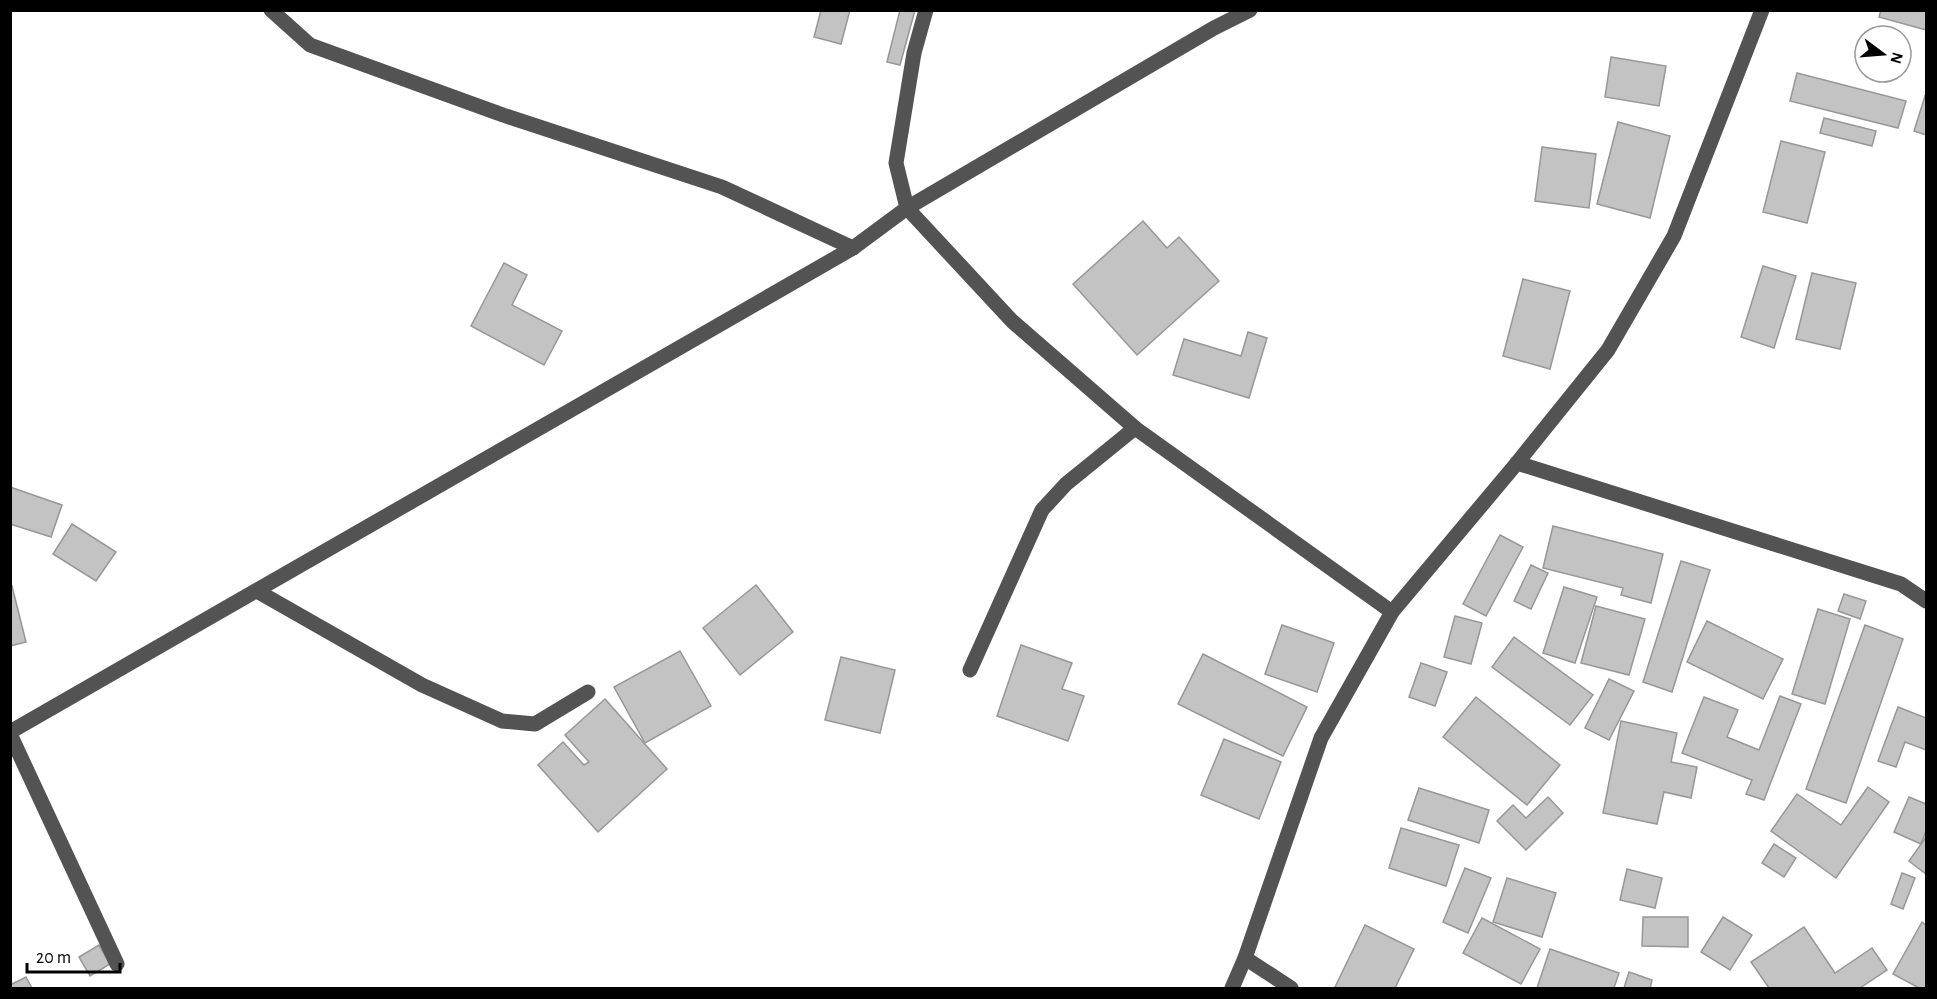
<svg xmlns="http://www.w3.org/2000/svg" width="1937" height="999" viewBox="0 0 1937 999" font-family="'Alegreya Sans',sans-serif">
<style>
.building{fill:#c3c3c3;stroke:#979797;stroke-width:1.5}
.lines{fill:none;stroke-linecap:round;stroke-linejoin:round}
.minor{stroke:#535353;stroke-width:15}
</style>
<rect width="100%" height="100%" fill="#fff"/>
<g class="building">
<polygon points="821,10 850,10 841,44 814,37"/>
<polygon points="900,10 915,10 900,65 887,62"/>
<polygon points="1881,10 1926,10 1926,30 1879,17"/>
<polygon points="1611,57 1666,66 1659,106 1605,97"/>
<polygon points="1797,73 1906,101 1898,128 1790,101"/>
<polygon points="1925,96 1926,97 1926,135 1914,131"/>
<polygon points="1824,118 1876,131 1872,146 1820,133"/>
<polygon points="1618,122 1670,136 1650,218 1597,204"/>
<polygon points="1781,141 1825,152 1807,223 1763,212"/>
<polygon points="1542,147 1596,154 1589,208 1535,201"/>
<polygon points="1143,221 1167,248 1179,237 1219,281 1137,355 1073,284"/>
<polygon points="504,263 527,275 512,305 562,331 544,365 471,326"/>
<polygon points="1763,266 1796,276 1774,348 1741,337"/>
<polygon points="1812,273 1856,283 1840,349 1796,339"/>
<polygon points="1523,279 1570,291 1550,369 1503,356"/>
<polygon points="1248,332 1267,338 1249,398 1173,375 1184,339 1241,356"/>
<polygon points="10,487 62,505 51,537 10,524"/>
<polygon points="72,524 116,552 96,581 53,554"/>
<polygon points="1553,526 1663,554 1651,603 1621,595 1623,588 1543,568"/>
<polygon points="1500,535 1523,547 1486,616 1463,604"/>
<polygon points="1681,561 1710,570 1672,692 1643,682"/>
<polygon points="1531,565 1548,573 1531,609 1514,601"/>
<polygon points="756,585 793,632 740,675 703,628"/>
<polygon points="10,586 12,586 26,642 10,646"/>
<polygon points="1564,587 1597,597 1575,663 1543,653"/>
<polygon points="1844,594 1866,601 1860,619 1838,611"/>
<polygon points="1596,606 1645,619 1629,675 1581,663"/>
<polygon points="1818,609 1850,619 1825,704 1792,694"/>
<polygon points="1455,616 1482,623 1471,664 1444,657"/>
<polygon points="1707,621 1783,659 1763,699 1687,662"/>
<polygon points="1282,625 1334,643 1317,692 1265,674"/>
<polygon points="1865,625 1903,639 1846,803 1806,789"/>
<polygon points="1514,637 1593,695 1570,725 1492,667"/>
<polygon points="1021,645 1072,663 1062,689 1084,696 1068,741 997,716"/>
<polygon points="680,651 711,706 645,743 614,687"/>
<polygon points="1203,654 1307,707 1283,756 1178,704"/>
<polygon points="841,657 895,670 880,733 825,720"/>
<polygon points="1421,663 1447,672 1435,706 1409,697"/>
<polygon points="1609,679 1634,691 1609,740 1585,728"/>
<polygon points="1780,696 1801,704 1764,800 1746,794 1752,780 1682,753 1704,697 1738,710 1727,737 1759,750"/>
<polygon points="1476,697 1560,765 1527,805 1443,737"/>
<polygon points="605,699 667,769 598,832 538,765 563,742 584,765 589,762 565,735"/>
<polygon points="1898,707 1926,718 1926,750 1905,742 1896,767 1878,761"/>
<polygon points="1621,721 1677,733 1671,762 1697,767 1691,798 1664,792 1657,824 1603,813"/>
<polygon points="1224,739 1281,762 1259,819 1201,795"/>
<polygon points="1868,787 1889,802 1836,878 1771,831 1797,794 1841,825"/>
<polygon points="1419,788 1489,810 1479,843 1408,820"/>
<polygon points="1548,797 1563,813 1526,850 1497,821 1513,805 1526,818"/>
<polygon points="1909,797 1926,804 1926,831 1921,844 1894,832"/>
<polygon points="1401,828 1459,845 1446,886 1389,868"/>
<polygon points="1926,837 1926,874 1909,861"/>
<polygon points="1774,844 1796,858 1784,877 1762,863"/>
<polygon points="1465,868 1491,878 1468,933 1443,922"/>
<polygon points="1627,869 1662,878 1655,908 1620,900"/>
<polygon points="1902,873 1915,878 1903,909 1891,904"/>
<polygon points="1507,878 1556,893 1542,937 1493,922"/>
<polygon points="1643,917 1688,917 1688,947 1642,946"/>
<polygon points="1723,917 1752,935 1730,970 1701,952"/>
<polygon points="1482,918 1540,949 1521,984 1463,953"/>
<polygon points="1922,922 1926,925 1926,988 1919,988 1893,974"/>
<polygon points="1365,925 1414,949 1395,988 1338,988 1335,987"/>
<polygon points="1804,927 1835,973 1872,948 1887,970 1860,988 1769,988 1751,962"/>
<polygon points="99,945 110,964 90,976 79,957"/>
<polygon points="1550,949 1619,973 1614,988 1537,988"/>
<polygon points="1629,972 1652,980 1650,988 1624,988"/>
<polygon points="26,977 32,988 10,988 10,985"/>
</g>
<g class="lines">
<g class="minor">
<polyline points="271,10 310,45 503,115 722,187 853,248"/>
<polyline points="926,10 914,53 896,163 907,208 1012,321 1135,428 1392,612"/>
<polyline points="1517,463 1901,584 1926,601"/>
<polyline points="257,591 422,685 502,721 535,724 588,692"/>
<polyline points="970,670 1042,510 1066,484 1135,428"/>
<polyline points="10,732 853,248 907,208 1214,28 1250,10"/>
<polyline points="10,734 117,964"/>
<polyline points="1245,958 1291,988"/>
<polyline points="1232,988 1245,958 1321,738 1392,612 1517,463 1608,350 1674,236 1762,10"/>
</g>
</g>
<rect width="1937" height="999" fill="none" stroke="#000000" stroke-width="24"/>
<g transform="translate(1883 54) rotate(106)"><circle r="28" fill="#ffffff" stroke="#999999" stroke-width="1.5"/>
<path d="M0-4.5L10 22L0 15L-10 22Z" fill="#000000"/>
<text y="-9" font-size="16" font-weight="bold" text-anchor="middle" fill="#000000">N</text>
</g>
<path d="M27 963v9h93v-9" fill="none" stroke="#000000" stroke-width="3"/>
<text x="36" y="963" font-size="18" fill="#000000" stroke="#ffffff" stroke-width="4.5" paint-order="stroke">20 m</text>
</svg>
